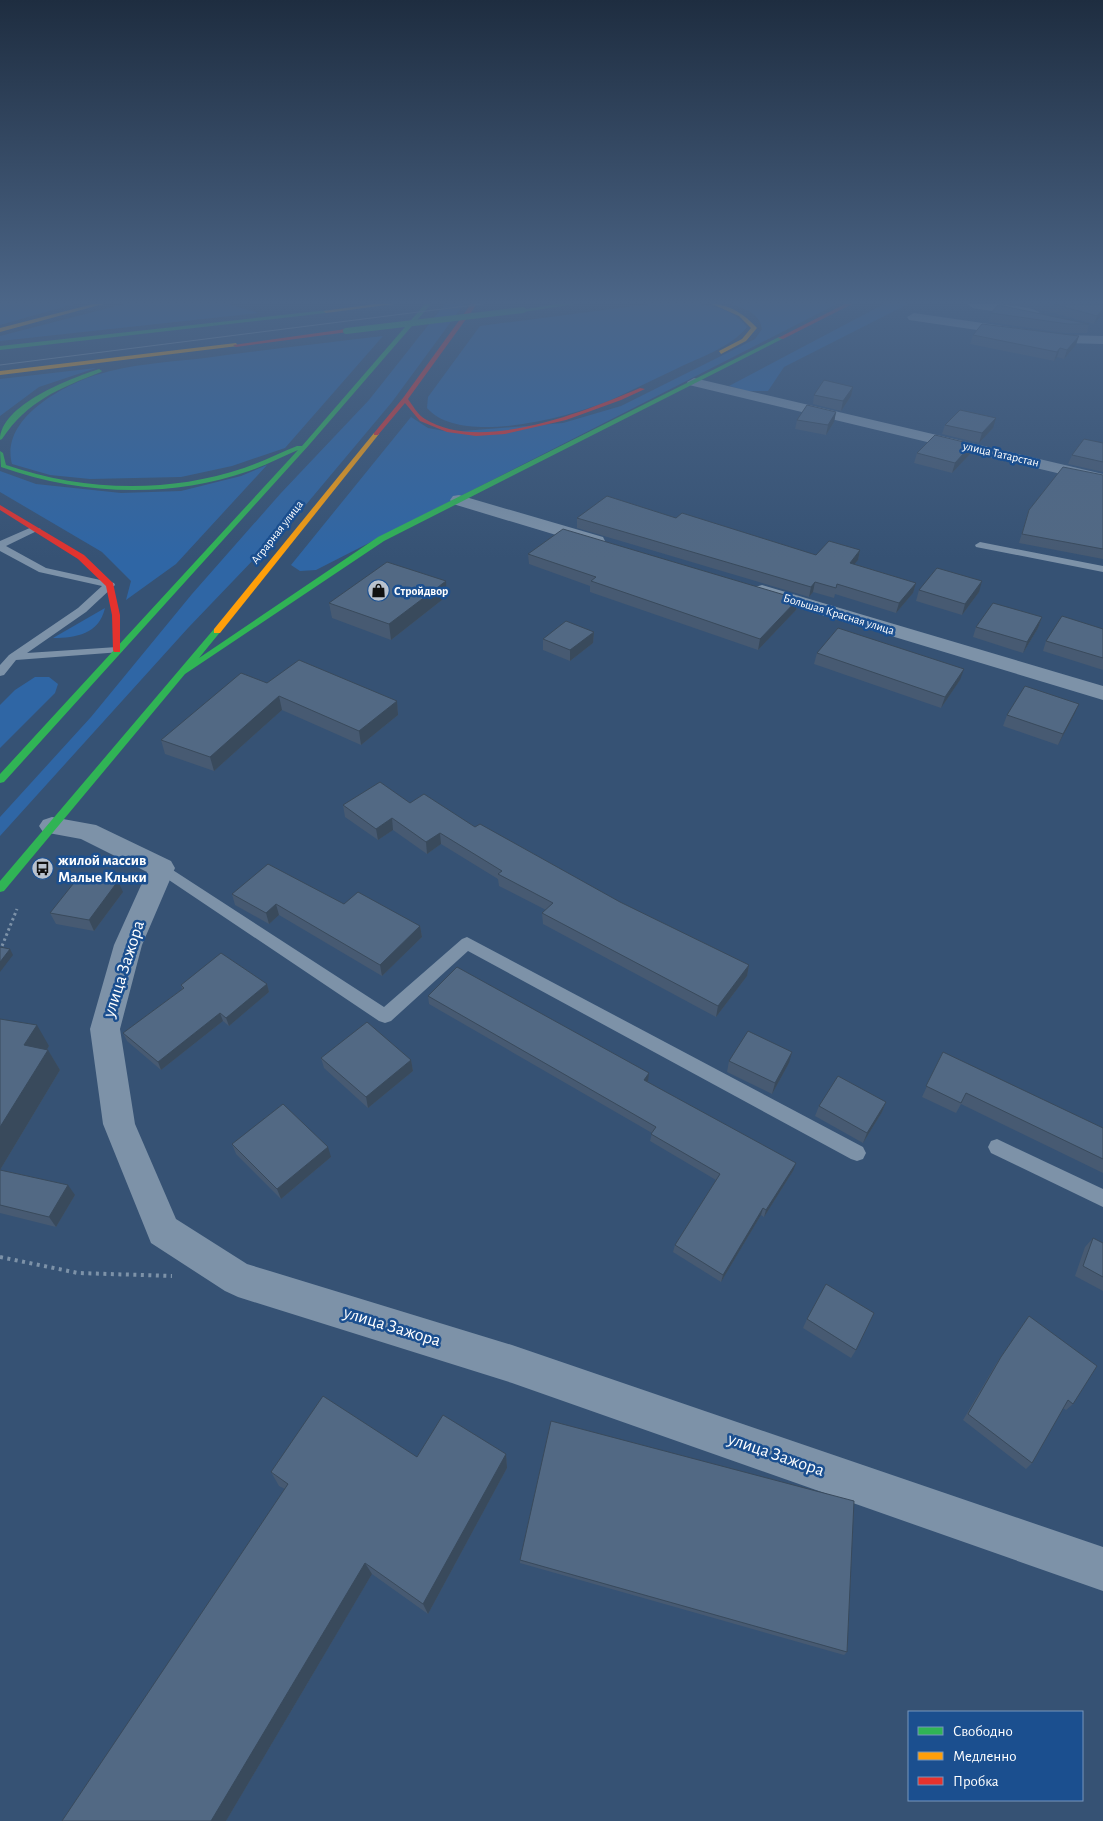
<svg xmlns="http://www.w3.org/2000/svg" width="1103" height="1821" viewBox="0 0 1103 1821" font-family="'Alegreya Sans',sans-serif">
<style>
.green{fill:#2f66a5}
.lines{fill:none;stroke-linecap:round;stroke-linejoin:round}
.path-far1{stroke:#7d92a8;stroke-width:3;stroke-dasharray:2.5 3;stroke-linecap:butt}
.path{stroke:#7d92a8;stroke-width:4;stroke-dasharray:3 4.5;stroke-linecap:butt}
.lane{fill:#7d92a8;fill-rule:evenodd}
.street{fill:#7d92a8;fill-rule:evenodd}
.fast{fill:#30b455;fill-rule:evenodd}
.slow{fill:#ff9f0a;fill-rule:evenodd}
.jam{fill:#e5322d;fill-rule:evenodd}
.tram{stroke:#7e92a7;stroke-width:1}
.fast-bridge{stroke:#30b455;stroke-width:6}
.wall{fill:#475a72}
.shaded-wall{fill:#394a5c}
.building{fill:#526984;stroke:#394a5c}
.labels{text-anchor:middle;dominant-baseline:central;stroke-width:5;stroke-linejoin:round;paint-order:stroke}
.far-street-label{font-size:12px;fill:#fff;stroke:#1b4f8f}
.far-poi-label{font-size:12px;font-weight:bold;fill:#fff;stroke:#1b4f8f;text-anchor:start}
.poi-label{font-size:15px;font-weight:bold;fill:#fff;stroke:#1b4f8f;text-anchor:start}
.near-street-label{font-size:18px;fill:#fff;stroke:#1b4f8f}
</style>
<rect width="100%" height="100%" fill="#365274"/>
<g class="green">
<polygon points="0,304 74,304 0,325"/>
<polygon points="124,304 228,304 259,313 0,341 0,336"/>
<polygon points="445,304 464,304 392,402 304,507 188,628 0,836 0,817 91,717 192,594 281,493 369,400"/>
<path d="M650 304C683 304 724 298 747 327 730 348 700 357 676 369 654 379 633 390 611 400 569 417 461 447 427 408L428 397 480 326Z"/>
<path d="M730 304H837L316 570 300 571 291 565 411 417 428 428 450 432 563 423 621 406 755 339 762 329C759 312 745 309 730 304Z"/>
<polygon points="884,304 908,304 784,367 768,391 747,391 729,386"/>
<path d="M383 336 285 448 232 466 181 477 90 479 50 475 12 464C0 419 62 386 96 375 131 364 169 362 205 358 264 350 323 343 383 336Z"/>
<polygon points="96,368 39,387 0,416 0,379"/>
<polygon points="267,465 176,564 126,600 131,581 102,552 0,492 0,471 36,484 121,493 181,491 241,476"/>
<path d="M105 608C99 634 76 638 53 638Z"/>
<polygon points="35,677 49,677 58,684 55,693 0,748 0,705 15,690"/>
</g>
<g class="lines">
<polyline class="path-far1" points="0,951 17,909"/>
<polyline class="path" points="0,1257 78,1273 172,1276"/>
<g class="lane">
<polygon points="32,527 41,529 6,546 46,568 114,583 115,585 86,612 27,653 117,647 123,650 121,652 16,660 4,675 0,676 0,665 9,655 78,608 102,586 39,572 0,551 0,541"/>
<polygon points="980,542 1103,566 1103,572 976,547 975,545"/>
<polygon points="162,863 384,1007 462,939 467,937 863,1147 866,1153 863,1159 857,1161 851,1159 468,951 391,1021 385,1023 379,1021 157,872 155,868 157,864"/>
<polygon points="997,1139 1103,1189 1103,1207 991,1153 988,1147 991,1141"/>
</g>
<g class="street">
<path d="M967 304C982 304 1031 303 1041 314L1034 318 973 308Z"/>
<polygon points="914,313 1065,335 1103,336 1103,344 1065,343 909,320 907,317"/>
<polygon points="694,378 1103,474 1103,484 689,385 687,382"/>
<polygon points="459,495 603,537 605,541 603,545 596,547 453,504 450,500 453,496"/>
<polygon points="762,585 1103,686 1103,700 755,595 752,591 755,587"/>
<polygon points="52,817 96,825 171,861 175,868 142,945 120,1029 135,1124 176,1219 247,1264 512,1345 1103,1547 1103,1591 512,1383 238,1297 225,1291 151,1243 103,1124 90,1029 114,945 147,872 81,839 43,832 39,826 43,820"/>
</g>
<g class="fast">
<path d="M425 304H431L309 445 4 782 0 783V774L298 450C282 457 266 465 249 471 168 499 81 495 1 467L0 451 3 453 6 465C82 491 167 494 244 468 262 462 279 453 297 446H302Z"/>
<polygon points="558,304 575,304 523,312 520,310"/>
<polygon points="328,310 326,313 0,350 0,346"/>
<polygon points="779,337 784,338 384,541 185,674 4,891 0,892 0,881 214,629 220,629 221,631 199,658 378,537"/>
<path d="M99 369 102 371 101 372C60 388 27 401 2 439L0 440C0 405 71 378 99 369Z"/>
</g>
<g class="slow">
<polygon points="93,304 103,304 0,332 0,328"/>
<polygon points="375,304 394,304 326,313 323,311"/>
<path d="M712 304C730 304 745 315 757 328L746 341 721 354 719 351 742 339 751 328 739 316Z"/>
<polygon points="236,343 238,346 0,375 0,371"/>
<polygon points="374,433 379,434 220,633 214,633 214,629"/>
</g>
<g class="jam">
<path d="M471 304H477L408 399C413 406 418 415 425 419 481 454 586 411 640 388L645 389 621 400 566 420 505 434 476 436 447 432 420 421 405 403 378 435H374V433L403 398Z"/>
<polygon points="845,304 852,304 783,339 778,338"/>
<polygon points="346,329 348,332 236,347 233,345"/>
<polygon points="0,505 84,555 113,583 120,615 120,652 114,652 113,650 112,615 106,586 78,559 0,510"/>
</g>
<polyline class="tram" points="0,365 482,304"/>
<polyline class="fast-bridge" points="346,331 523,310"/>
</g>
<g class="wall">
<polygon points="1004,304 1103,304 1094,324 1046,311"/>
<polygon points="991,313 1089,324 1087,333 1065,333 989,322"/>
<polygon points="973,335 1076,345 1064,359 1057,357 1054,361 970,344"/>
<polygon points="853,387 851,396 841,411 813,404 814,395"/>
<polygon points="836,412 834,422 826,435 795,429 797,420"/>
<polygon points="945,425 993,428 979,443 942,434"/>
<polygon points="1103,443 1103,472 1068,464 1072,455"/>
<polygon points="972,444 970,454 952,473 914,463 917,453"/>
<polygon points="1103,475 1103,559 1019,543 1029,510"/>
<polygon points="577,518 676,518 816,555 860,550 858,560 854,564 916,583 913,593 896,613 835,594 834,598 813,592 809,597 577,528"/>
<polygon points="528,554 798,599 796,610 758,650 590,592 590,586 529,564"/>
<polygon points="446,581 447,596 391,640 332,618 329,603"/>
<polygon points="919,590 979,592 962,615 916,601"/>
<polygon points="1042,617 1038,628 1023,653 973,637 976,627"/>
<polygon points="1103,629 1103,670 1043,651 1046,641"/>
<polygon points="594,632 593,643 570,661 543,650 543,639"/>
<polygon points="817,653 960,680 941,708 814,664"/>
<polygon points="267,683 397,701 398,715 361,745 282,710 214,771 165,754 161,740"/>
<polygon points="1007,715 1074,715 1058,745 1003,726"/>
<polygon points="410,803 475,827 620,902 749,965 747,976 716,1017 543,924 542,913 546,910 499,886 498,879 441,844 427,854 393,830 378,840 345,817 343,805"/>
<polygon points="123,892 94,931 56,924 50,913"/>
<polygon points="232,894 344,904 420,926 422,937 382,976 279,915 269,924 235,905"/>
<polygon points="267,984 269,992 229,1026 223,1021 161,1070 127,1041 123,1033 182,989 181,985"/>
<polygon points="428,996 648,1081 648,1082 793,1171 764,1217 761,1215 721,1282 673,1252 675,1245 716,1180 650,1141 652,1133 429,1004"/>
<polygon points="0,1019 49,1046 47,1049 60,1070 0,1170 75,1195 56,1227 0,1213"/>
<polygon points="943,1052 1103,1128 1103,1173 961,1104 956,1113 922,1097"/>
<polygon points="321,1058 411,1060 413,1071 368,1108 324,1068"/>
<polygon points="729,1061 789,1063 772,1094 727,1072"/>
<polygon points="886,1102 882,1112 863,1143 815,1116 819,1106"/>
<polygon points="232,1144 331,1157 281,1199 236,1154"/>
<polygon points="1093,1238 1103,1243 1103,1291 1075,1276 1085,1247"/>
<polygon points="1029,1316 1073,1404 1066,1410 1063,1408 1032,1463 1026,1469 963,1420 996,1364 1024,1323"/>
<polygon points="807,1319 856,1350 851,1358 803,1328"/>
<polygon points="506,1454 507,1468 428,1614 372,1574 226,1821 62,1821 285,1489 279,1486 271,1472 417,1457"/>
<polygon points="520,1560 847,1652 844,1655 520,1563"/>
</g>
<g class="shaded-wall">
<polygon points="1103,309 1103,314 1094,324 1097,316"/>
<polygon points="1079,336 1076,345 1064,359 1067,350"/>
<polygon points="1060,348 1057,357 1054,361 1057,352"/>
<polygon points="853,387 851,396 841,411 843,401"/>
<polygon points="836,412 834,422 826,435 828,425"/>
<polygon points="996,418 993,428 979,443 982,433"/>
<polygon points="972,444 970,454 952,473 955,463"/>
<polygon points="860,550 858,560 847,573 850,563"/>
<polygon points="446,581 447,596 391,640 389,624"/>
<polygon points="982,581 979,592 962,615 965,604"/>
<polygon points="815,582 813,592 809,597 811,587"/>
<polygon points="916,583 913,593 896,613 899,603"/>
<polygon points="798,599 796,610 758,650 760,639"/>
<polygon points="1042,617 1038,628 1023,653 1027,642"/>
<polygon points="594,632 593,643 570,661 570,650"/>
<polygon points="964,669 960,680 941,708 945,697"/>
<polygon points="279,696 282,710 214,771 210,757"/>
<polygon points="397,701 398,715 361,745 359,731"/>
<polygon points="1079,704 1074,715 1058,745 1063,734"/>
<polygon points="392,818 393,830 378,840 376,829"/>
<polygon points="440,833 441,844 427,854 426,842"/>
<polygon points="118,881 123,892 94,931 89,920"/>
<polygon points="276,904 279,915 269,924 266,913"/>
<polygon points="420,926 422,937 382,976 380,965"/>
<polygon points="10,949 13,955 0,972 0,962"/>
<polygon points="749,965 747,976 716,1017 718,1006"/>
<polygon points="267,984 269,992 229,1026 226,1018"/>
<polygon points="220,1013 223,1021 161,1070 158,1062"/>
<polygon points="37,1025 49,1046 37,1066 24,1045"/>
<polygon points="48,1050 60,1070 0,1170 0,1127"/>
<polygon points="792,1052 789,1063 772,1094 775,1083"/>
<polygon points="411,1060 413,1071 368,1108 366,1097"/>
<polygon points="649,1073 648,1081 643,1088 644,1080"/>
<polygon points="886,1102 882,1112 863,1143 867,1133"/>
<polygon points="328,1147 331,1157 281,1199 277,1189"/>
<polygon points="796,1163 793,1171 764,1217 766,1210"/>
<polygon points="68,1185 75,1195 56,1227 49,1217"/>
<polygon points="763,1208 761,1215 721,1282 723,1275"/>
<polygon points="506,1454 507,1468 428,1614 423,1604"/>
<polygon points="365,1563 372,1574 226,1821 211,1821"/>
</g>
<g class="building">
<polygon points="1053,304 1103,304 1103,309 1097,316"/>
<polygon points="998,305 1089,324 1068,324 991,313"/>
<polygon points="982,324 1079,336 1067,350 1060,348 1057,352 973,335"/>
<polygon points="824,380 853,387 843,401 814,395"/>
<polygon points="807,405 836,412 828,425 797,420"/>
<polygon points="960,410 996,418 982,433 945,425"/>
<polygon points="935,435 972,444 955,463 917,453"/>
<polygon points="1084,439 1103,443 1103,462 1072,455"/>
<polygon points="1063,467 1103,475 1103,549 1022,534 1029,510"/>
<polygon points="607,496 676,518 682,513 816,555 829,541 860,550 850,563 916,583 899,603 837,584 836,588 815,582 811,587 577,518"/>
<polygon points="563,529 798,599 760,639 591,581 596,577 528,554"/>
<polygon points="387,562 446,581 389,624 329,603"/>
<polygon points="937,568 982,581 965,604 919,590"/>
<polygon points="993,603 1042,617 1027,642 976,627"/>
<polygon points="1062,616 1103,629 1103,658 1046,641"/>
<polygon points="566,621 594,632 570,650 543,639"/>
<polygon points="838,628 964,669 945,697 817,653"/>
<polygon points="299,660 397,701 359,731 279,696 210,757 161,740 241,673 267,683"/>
<polygon points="1025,686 1079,704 1063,734 1007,715"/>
<polygon points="380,782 410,803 424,794 475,827 480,824 620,902 749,965 718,1006 542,913 553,903 498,874 502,871 440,833 426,842 392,818 376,829 343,805"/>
<polygon points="268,864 344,904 358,892 420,926 380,965 276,904 266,913 232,894"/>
<polygon points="81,874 118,881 89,920 50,913"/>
<polygon points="0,947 10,949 0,962"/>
<polygon points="221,953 267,984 226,1018 220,1013 158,1062 123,1033 184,988 181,985"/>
<polygon points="457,967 649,1073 644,1080 796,1163 766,1210 763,1208 723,1275 675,1245 720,1174 651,1134 656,1127 428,996"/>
<polygon points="0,1019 37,1025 24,1045 48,1050 0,1127"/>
<polygon points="367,1022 411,1060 366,1097 321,1058"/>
<polygon points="748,1031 792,1052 775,1083 729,1061"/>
<polygon points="943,1052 1103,1128 1103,1159 966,1093 961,1103 926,1086"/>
<polygon points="838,1076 886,1102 867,1133 819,1106"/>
<polygon points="283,1104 328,1147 277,1189 232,1144"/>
<polygon points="0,1170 68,1185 49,1217 0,1205"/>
<polygon points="1093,1238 1103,1243 1103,1277 1083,1266"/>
<polygon points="826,1284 874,1313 856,1350 807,1319"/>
<polygon points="1029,1316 1097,1366 1073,1404 1068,1400 1032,1463 968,1414 1001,1357"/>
<polygon points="323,1396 417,1457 443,1415 506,1454 423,1604 365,1563 211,1821 62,1821 288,1484 271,1472"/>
<polygon points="551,1421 854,1501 847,1652 520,1560"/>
</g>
<linearGradient id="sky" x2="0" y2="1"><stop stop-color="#1e2d40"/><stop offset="0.54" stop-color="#4c6688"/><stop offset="1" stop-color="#4c6688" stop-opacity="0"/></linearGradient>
<rect width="1103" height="559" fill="url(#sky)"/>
<defs>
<symbol id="shop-disc" viewBox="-11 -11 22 22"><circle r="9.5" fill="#b9c2ce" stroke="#1b4f8f"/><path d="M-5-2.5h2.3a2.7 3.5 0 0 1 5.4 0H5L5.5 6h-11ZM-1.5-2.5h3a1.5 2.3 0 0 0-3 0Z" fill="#111"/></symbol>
<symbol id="bus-disc" viewBox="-11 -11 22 22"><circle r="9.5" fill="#b9c2ce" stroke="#1b4f8f"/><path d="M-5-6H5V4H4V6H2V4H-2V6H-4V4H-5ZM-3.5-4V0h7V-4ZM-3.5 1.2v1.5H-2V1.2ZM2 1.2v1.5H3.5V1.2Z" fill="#111"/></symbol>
</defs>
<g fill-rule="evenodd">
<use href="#shop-disc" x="366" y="578" width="25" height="25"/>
<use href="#bus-disc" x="30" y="856" width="25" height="25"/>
</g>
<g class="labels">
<g class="far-street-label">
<text transform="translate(1001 454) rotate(13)">улица Татарстан</text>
<text transform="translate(277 532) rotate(-52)">Аграрная улица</text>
<text transform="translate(839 614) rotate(17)">Большая Красная улица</text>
</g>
<g class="far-poi-label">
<text x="394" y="591">Стройдвор</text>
</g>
<g class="poi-label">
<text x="58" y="860">жилой массив<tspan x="58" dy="17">Малые Клыки</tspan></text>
</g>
<g class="near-street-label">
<text transform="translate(124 969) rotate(-72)">улица Зажора</text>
<text transform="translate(392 1327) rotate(17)">улица Зажора</text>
<text transform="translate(776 1455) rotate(19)">улица Зажора</text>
</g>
</g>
<rect x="908" y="1711" width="175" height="90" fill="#1b4f8f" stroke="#7695bc"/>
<rect x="918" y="1727" width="25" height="8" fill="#30b455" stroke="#7695bc"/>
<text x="953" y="1736" font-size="15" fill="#ffffff">Свободно</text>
<rect x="918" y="1752" width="25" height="8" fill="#ff9f0a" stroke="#7695bc"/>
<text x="953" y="1761" font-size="15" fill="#ffffff">Медленно</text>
<rect x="918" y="1777" width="25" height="8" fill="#e5322d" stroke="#7695bc"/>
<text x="953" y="1786" font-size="15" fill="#ffffff">Пробка</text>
</svg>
